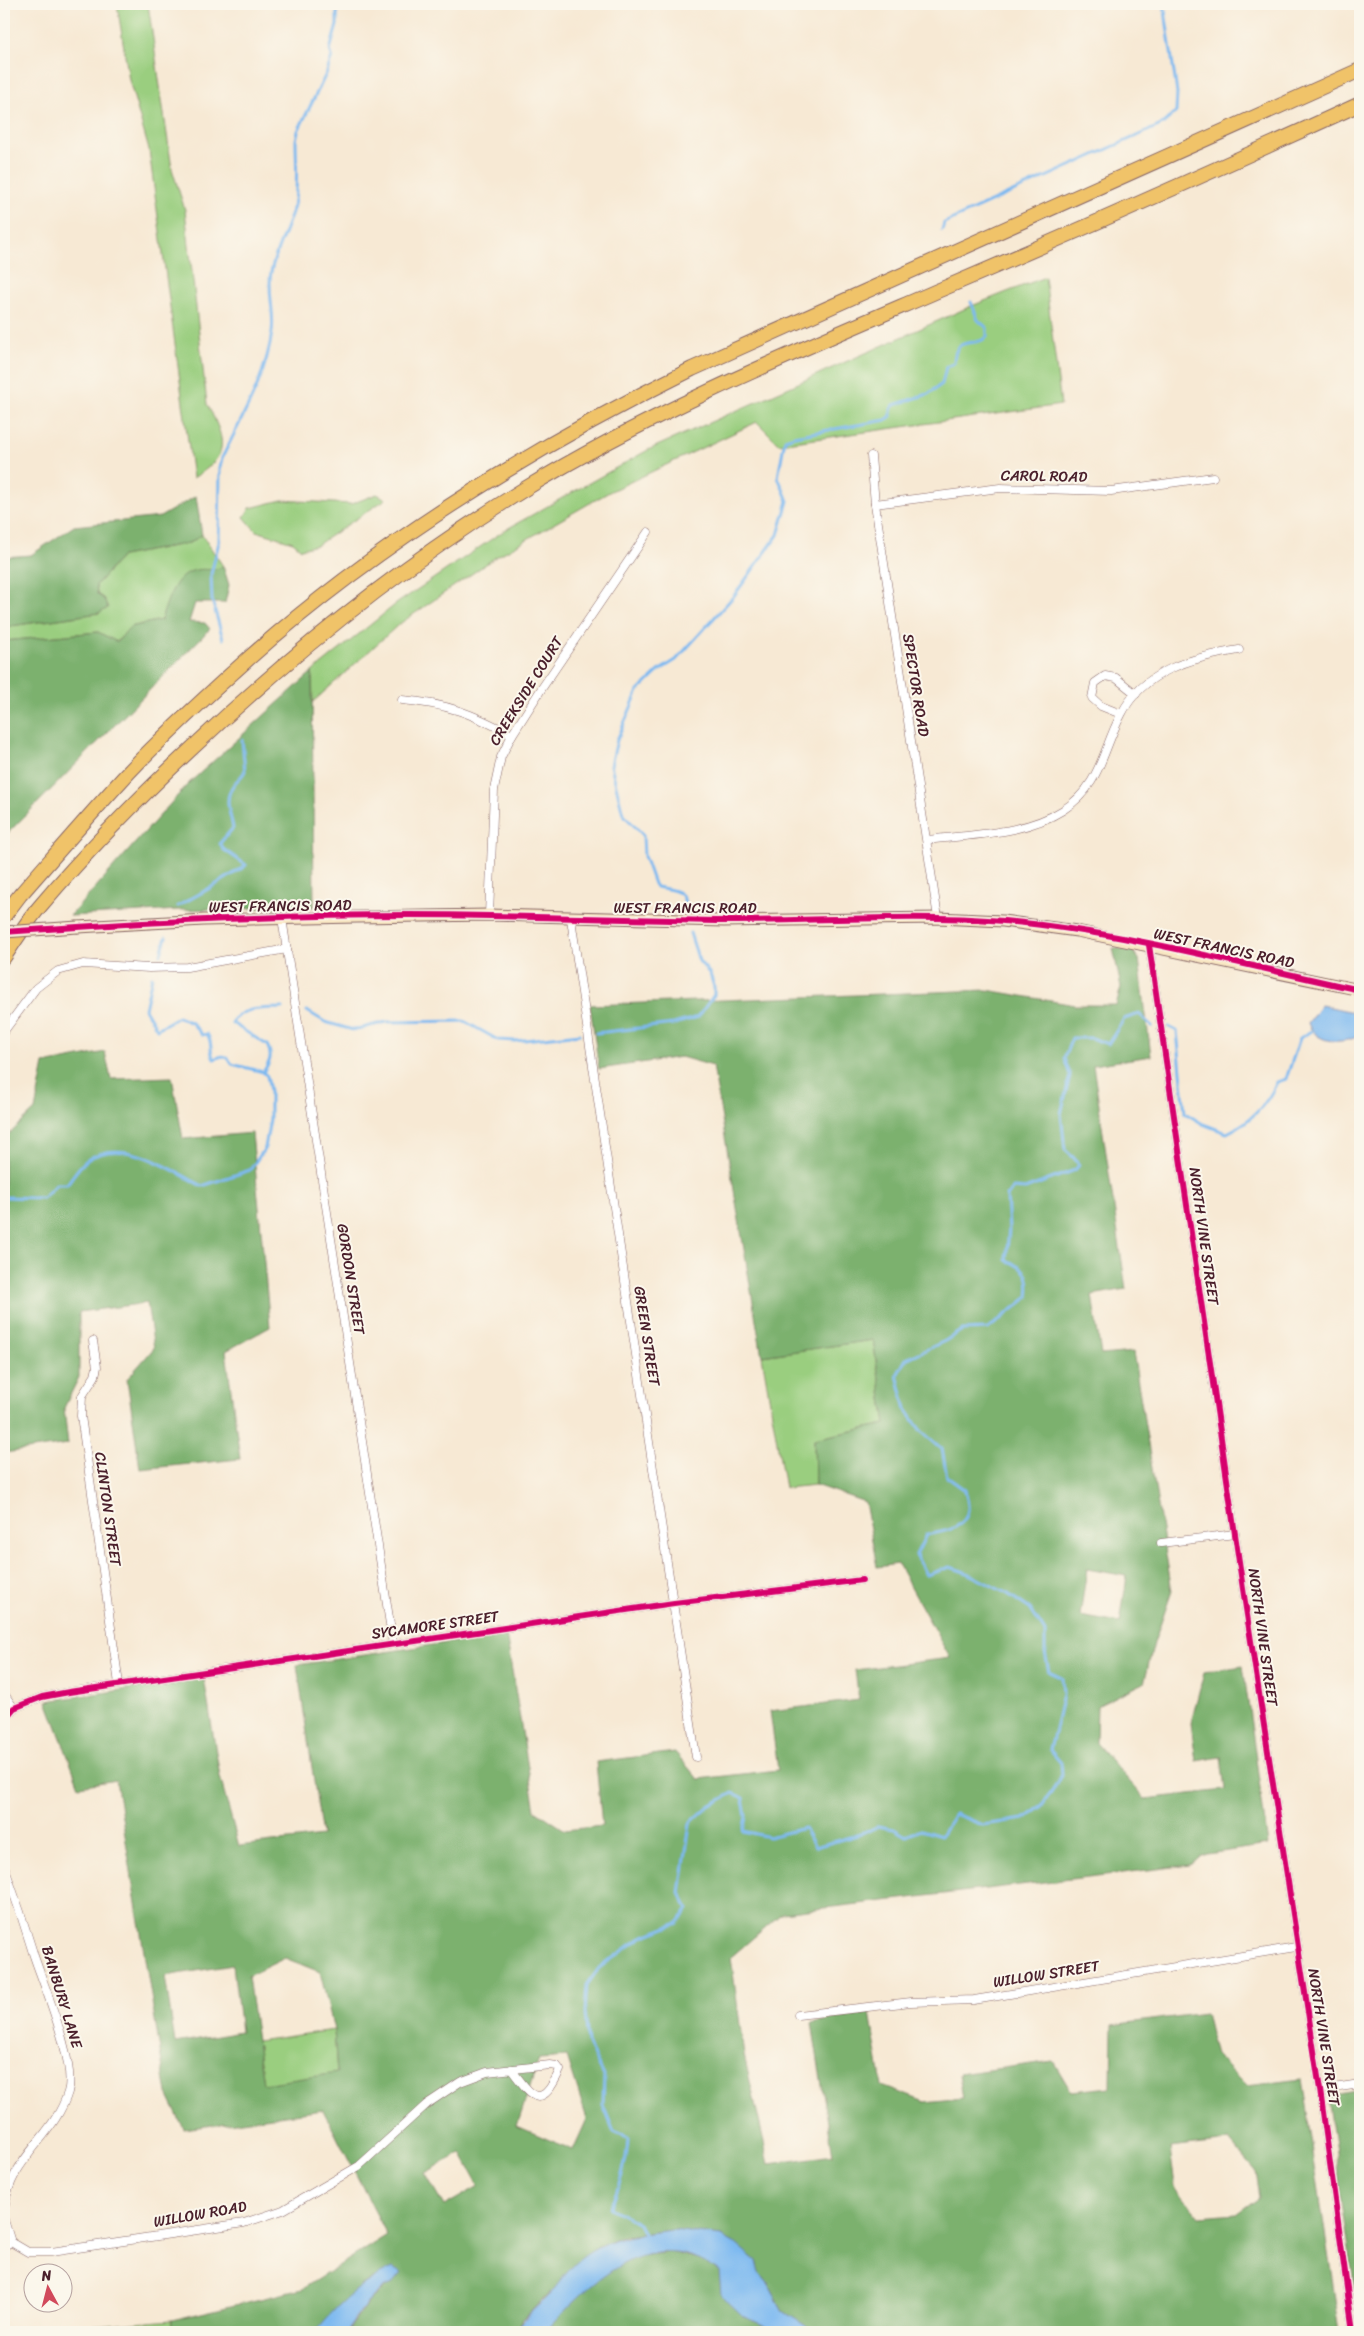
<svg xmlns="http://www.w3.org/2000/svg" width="1364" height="2336" viewBox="0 0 1364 2336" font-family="Sriracha,sans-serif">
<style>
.green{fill:#9ace7f;stroke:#727655}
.forest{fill:#7bb16e;stroke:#62684c;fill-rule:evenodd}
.water{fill:#7db9f0;stroke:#646c8e}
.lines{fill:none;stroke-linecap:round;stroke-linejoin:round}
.stream{stroke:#7db9f0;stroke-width:3}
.street-casing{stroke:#876666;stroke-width:9}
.secondary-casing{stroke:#876666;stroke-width:13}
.highway-casing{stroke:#876666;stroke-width:16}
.street{stroke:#fff;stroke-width:8}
.secondary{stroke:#f9e7c3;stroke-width:11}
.highway{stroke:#f0c369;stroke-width:14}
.secondary-bridge-casing{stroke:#876666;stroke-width:13;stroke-linecap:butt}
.secondary-bridge{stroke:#f9e7c3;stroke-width:11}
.cycleway-casing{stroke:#fbf7ec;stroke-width:9}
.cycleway{stroke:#d6006c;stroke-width:6}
.labels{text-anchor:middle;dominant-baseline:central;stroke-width:4;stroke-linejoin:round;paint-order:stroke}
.street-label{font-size:15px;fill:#4a1f2b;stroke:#fbf7ec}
</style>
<rect width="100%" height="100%" fill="#fbf7ec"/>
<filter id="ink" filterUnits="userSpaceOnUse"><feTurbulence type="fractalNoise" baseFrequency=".02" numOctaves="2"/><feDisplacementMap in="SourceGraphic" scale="10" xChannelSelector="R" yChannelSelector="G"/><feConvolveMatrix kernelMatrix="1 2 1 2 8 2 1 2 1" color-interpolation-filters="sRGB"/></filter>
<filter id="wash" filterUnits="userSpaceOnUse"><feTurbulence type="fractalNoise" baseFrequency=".0096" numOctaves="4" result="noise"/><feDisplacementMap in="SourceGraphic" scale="20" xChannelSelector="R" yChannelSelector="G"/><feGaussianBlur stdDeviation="1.12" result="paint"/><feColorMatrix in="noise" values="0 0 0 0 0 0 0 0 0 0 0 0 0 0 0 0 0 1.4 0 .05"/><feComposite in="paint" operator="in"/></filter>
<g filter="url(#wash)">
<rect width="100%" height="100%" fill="#f7e9d4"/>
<g class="green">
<path d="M117 4H148L172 169 185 210 207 404C225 439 232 455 193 478L149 150 129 80Z"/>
<polygon points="1045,277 1061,405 779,444 757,422 611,491 496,557 398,625 313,702 312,672 396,604 505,530 648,450 969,307"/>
<polygon points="377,494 386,499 317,545 301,549 293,542 256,531 244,517 250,508 282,500 351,504"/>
<polygon points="202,535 223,566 216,571 198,570 174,587 161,620 130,627 117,642 98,632 4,641 4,627 99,613 108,608 104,599 97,594 96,585 122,556 189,543"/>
<polygon points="873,1340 886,1424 814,1439 815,1485 785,1488 762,1356"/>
<polygon points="334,2030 337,2074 263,2084 257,2041"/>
<polygon points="172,2320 171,2332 36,2331"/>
</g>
<g class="forest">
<polygon points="196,496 202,535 189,543 122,556 96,585 97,594 104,599 108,608 99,613 4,627 4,557 31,555 74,526 160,517"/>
<path d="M223 566 229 585 225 603H195L189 622 205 623 210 629 4 837V641L98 632 117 642 130 627 161 620C167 602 174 574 196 570 206 568 213 572 223 566Z"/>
<polygon points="312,672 314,907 179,910 70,916 188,784"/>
<path d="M1113 948 1132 950 1139 959 1151 1056 1093 1065 1126 1289 1092 1295 1101 1355 1133 1352 1172 1591 1154 1643 1144 1683 1097 1706 1096 1743 1145 1799 1225 1790 1221 1757 1196 1761 1191 1723 1204 1672 1243 1666 1268 1845 1201 1855 1190 1865 782 1913 731 1957 744 2055 769 2164 833 2155 812 2023 870 2012 882 2086 925 2102 963 2098 959 2074 1053 2061 1071 2091 1111 2087 1112 2025 1205 2013 1215 2055 1246 2086 1302 2079 1340 2332H821L803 2324 783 2311 767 2282 759 2273 756 2261 721 2236 673 2230 625 2236 597 2247 522 2320 515 2332H347L370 2300 387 2286 371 2279 361 2286 315 2332H171L172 2320 302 2289 387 2235 323 2110 184 2129 167 2094 116 1780 79 1786 47 1701 204 1678 220 1777 239 1846 322 1836 297 1665 506 1634 535 1810 565 1830 602 1826 596 1762 675 1752 698 1779 778 1770 770 1711 859 1700 855 1670 950 1658 898 1564 877 1567 865 1502 815 1485 814 1439 886 1424 873 1340 762 1356 713 1066 681 1057 599 1069 590 1005 987 990 1075 1005H1116L1121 987ZM1087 1569 1127 1576 1120 1623 1080 1616ZM285 1958 320 1972 334 2030 337 2073 263 2084 248 1976ZM233 1965 241 2032 175 2043 165 1976ZM567 2057 587 2119 573 2150 517 2126 539 2059ZM1229 2141 1255 2171 1259 2197 1236 2214 1200 2217 1175 2187 1170 2148ZM461 2153 479 2186 444 2206 425 2173Z"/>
<polygon points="105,1052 111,1079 172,1077 183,1139 252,1133 270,1327 226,1351 240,1459 140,1469 127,1379 154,1348 147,1303 79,1312 79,1377 64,1408 68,1444 4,1453 4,1287 10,1280 4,1274 4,1139 35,1110 44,1064"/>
<polygon points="1360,2090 1360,2327 1328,2104 1334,2095"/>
<path d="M670 2252 700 2259 719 2271 744 2317 766 2326 772 2332H545C572 2303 597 2273 635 2258 646 2254 659 2254 670 2252Z"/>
</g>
<g class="water">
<path d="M1321 1005 1353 1012 1360 1016C1360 1021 1362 1028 1360 1032 1359 1036 1355 1038 1351 1039 1334 1044 1315 1041 1308 1023Z"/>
<path d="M673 2230 721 2236 736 2244 756 2261 759 2273 767 2282 783 2311 803 2324 821 2332H772L766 2326 744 2317 721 2295 719 2271C713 2267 706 2262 699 2259 635 2233 584 2290 545 2332H515C524 2317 536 2308 549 2295 558 2285 566 2272 576 2263 603 2238 638 2234 673 2230Z"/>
<path d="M393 2268 401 2273 391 2285C376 2287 354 2319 347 2332H315C336 2306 362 2281 393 2268Z"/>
</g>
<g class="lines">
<g class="stream">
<polyline points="942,230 944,223 1161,125 1176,112 1177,93 1164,4"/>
<path d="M223 639 212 600 211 574 219 542 220 468 222 458C242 417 266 378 272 332 275 312 267 292 271 272 276 247 291 223 295 200 298 180 296 159 296 140L298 131 327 72 332 56 330 50 337 25V4"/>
<path d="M178 906C200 893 225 881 246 865L223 849 220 843 233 828C230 811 223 800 234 784 238 779 242 777 245 771L242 740"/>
<path d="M684 908C688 889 670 890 656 887L654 884 644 856 643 835 623 814 611 765 617 740 638 691 660 670 676 660 733 597 778 535 788 501 778 477 785 439 794 436 886 420 891 416V409L894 405 928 394 942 384 946 367 954 363C955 333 974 349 987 337V328L978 320 971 302"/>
<polyline points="161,954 166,937"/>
<polyline points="307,1011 325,1022 353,1030 387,1022 464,1021 498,1040 515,1041 580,1034"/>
<path d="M1169 1027 1177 1031 1185 1113 1203 1124 1227 1133C1250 1122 1267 1105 1277 1082L1286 1079 1300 1038 1311 1031"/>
<polyline points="596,1033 674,1024 698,1017 714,995 714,987 710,974 699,961 690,933"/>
<path d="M263 1072C270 1062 273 1056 267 1045L232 1023C241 1006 265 1009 282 1008"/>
<path d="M4 1197 43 1198 56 1184H67C73 1176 79 1166 87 1160 123 1135 170 1169 202 1186L250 1170 265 1148 270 1119V1091L267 1076 263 1072 232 1064 228 1058 222 1056 214 1059C209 1051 213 1042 207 1034L202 1035 192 1023 178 1017 157 1029 145 1009 152 977"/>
<path d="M644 2234 639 2224 610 2208C620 2184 627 2163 628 2138L614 2132 603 2105 604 2076 588 2044 585 2012 587 1985 599 1968 642 1937 678 1923 688 1909 680 1893 690 1823 709 1806 733 1793 743 1798 746 1817 743 1831 769 1837 804 1828 815 1847 864 1833 878 1826 894 1829 906 1836 921 1830 941 1836 955 1814 983 1825 1024 1819 1042 1806 1062 1775 1061 1763 1050 1750 1063 1695 1062 1678 1049 1672 1045 1652V1632L1030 1609 1008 1594 965 1572 950 1567 926 1575 916 1555 926 1535C940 1532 966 1530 968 1510 969 1504 966 1496 965 1490L947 1477 942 1449 921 1431 906 1409 897 1375 906 1359 945 1341 962 1330 988 1329 1028 1297C1031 1275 1026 1268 1006 1260L1009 1229 1007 1196 1013 1188 1025 1189 1075 1170 1079 1165 1074 1158 1065 1150 1061 1114 1070 1075 1064 1058 1072 1038H1091L1108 1044 1124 1019 1139 1014 1152 1026"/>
</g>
</g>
</g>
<g filter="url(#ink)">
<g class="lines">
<defs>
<g id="street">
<polyline points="871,456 875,504 938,918"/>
<polyline points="875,504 1000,488 1111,491 1213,477"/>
<path d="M402 700C448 704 471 713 512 735"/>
<polyline points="1121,714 1101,706 1092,698 1095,683 1105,676 1116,678 1136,694"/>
<path d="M927 840C971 834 1024 835 1063 810 1101 786 1102 750 1121 715 1143 670 1194 657 1239 650"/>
<polyline points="489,915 494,790 501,757 512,735 542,688 648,532"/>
<polyline points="282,918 393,1644"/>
<polyline points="571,919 696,1757"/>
<polyline points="1149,945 1243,1589 1320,2090 1353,2332"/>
<polyline points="4,1031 36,988 58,971 83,964 149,968 187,967 287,949"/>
<polyline points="93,1341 97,1367 95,1376 82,1396 81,1416 119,1684"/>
<polyline points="1161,1543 1235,1534"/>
<polyline points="4,1694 14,1708"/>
<polyline points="4,1720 14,1708 42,1697 69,1692 674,1603 862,1580"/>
<path d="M4 1866C15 1896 25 1926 34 1956 44 1986 77 2065 68 2092 54 2138 9 2158 4 2210"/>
<polyline points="798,2015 911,2002 974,2000 1296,1947"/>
<polyline points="1320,2090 1360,2084"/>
<polyline points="4,2220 11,2242"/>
<path d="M4 2246 11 2242 28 2252H51L244 2223 283 2210 359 2166 427 2104 460 2082 487 2072 550 2065 557 2066 560 2070C541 2111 533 2098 511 2069"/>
</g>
<polyline id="secondary" points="78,927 204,920 357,917 489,915 724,921 938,918 1003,921 1077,931 1360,990"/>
<g id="highway">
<path d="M4 916 20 895C56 854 92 812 129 772 166 733 208 695 248 659 380 541 534 447 692 369L1360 70"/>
<path d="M4 957C16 939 28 920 42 904 88 850 138 799 189 751 292 653 402 565 523 490 656 409 800 350 942 289 1083 229 1222 167 1360 104"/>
</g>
</defs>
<use href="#street" class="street-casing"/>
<use href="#secondary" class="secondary-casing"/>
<use href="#highway" class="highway-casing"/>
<use href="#street" class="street"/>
<use href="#secondary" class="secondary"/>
<use href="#highway" class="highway"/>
<defs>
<polyline id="secondary-bridge" points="4,932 78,927"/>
</defs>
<use href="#secondary-bridge" class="secondary-bridge-casing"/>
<use href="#secondary-bridge" class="secondary-bridge"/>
<defs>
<g id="cycleway">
<path d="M4 932C165 920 328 912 490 916 565 917 641 920 716 921 812 922 908 913 1004 921 1124 932 1243 965 1360 990"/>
<polyline points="1149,945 1243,1589 1320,2090 1353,2332"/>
<polyline points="4,1720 14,1708 42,1697 69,1692 674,1603 862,1580"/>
</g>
</defs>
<use href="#cycleway" class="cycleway-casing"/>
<use href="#cycleway" class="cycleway"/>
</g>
</g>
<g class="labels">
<g class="street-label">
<text transform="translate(1044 476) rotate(1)">CAROL ROAD</text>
<text transform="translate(916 685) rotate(81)">SPECTOR ROAD</text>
<text transform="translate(526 691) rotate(-58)">CREEKSIDE COURT</text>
<text transform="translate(280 906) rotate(-1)">WEST FRANCIS ROAD</text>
<text x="685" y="908">WEST FRANCIS ROAD</text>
<text transform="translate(1224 948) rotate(12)">WEST FRANCIS ROAD</text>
<text transform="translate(1204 1236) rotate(82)">NORTH VINE STREET</text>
<text transform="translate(351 1279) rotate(81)">GORDON STREET</text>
<text transform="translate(647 1336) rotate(81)">GREEN STREET</text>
<text transform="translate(108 1509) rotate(82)">CLINTON STREET</text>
<text transform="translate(435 1625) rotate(-8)">SYCAMORE STREET</text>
<text transform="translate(1263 1637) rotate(82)">NORTH VINE STREET</text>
<text transform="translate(1046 1974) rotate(-9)">WILLOW STREET</text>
<text transform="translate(62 1997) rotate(73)">BANBURY LANE</text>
<text transform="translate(1324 2037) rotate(81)">NORTH VINE STREET</text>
<text transform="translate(200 2214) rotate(-10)">WILLOW ROAD</text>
</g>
</g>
<rect width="1364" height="2336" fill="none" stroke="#fbf7ec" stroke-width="20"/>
<g transform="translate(48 2288) rotate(353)"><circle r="24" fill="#fbf7ec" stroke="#b4a19f"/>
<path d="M0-4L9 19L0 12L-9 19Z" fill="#d1495b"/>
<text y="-8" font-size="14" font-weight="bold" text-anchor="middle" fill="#4a1f2b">N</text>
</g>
</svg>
